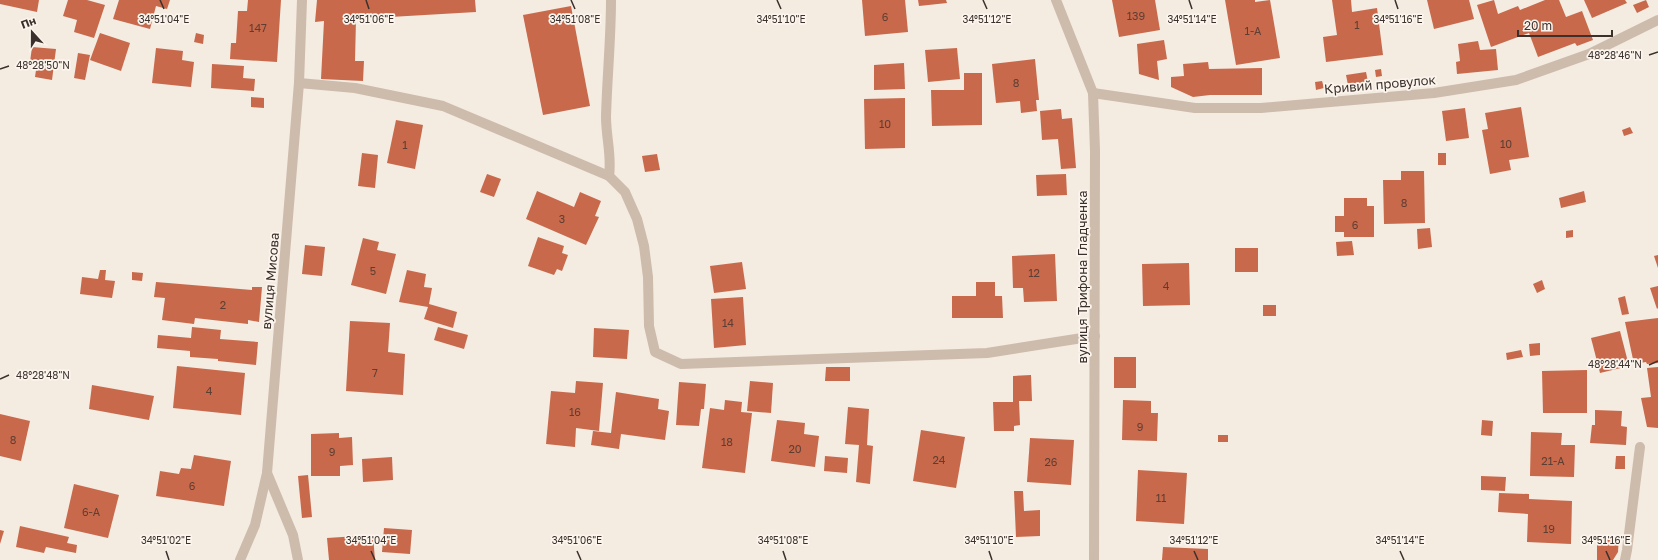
<svg xmlns="http://www.w3.org/2000/svg" width="1658" height="560" viewBox="0 0 1658 560" font-family="'Golos Text',sans-serif">
<style>
.building{fill:#c8694b}
.lines{fill:none;stroke-linecap:round;stroke-linejoin:round}
.minor{stroke:#cdbbac;stroke-width:10}
.ticks{fill:none;stroke:#3b302b;stroke-width:1.5}
.labels{text-anchor:middle;dominant-baseline:central;stroke-width:3.5;stroke-linejoin:round;paint-order:stroke}
.number-label{font-size:11px;fill:#5e3e33}
.street-label{font-size:13px;fill:#3b302b;stroke:#fbf5ee}
.ticks-label{font-size:10px;text-anchor:middle;fill:#3b302b;stroke:#fbf5ee;stroke-width:3.5;stroke-linejoin:round;paint-order:stroke}
</style>
<rect width="100%" height="100%" fill="#f4ebe1"/>
<g class="building">
<polygon points="0,0 39,0 37,12 0,4"/>
<polygon points="68,0 87,0 105,5 94,38 74,32 77,20 63,16"/>
<polygon points="119,0 170,0 167,9 156,6 150,29 113,19"/>
<polygon points="248,0 281,0 277,62 230,59 231,43 236,43 238,11 247,11"/>
<polygon points="317,0 475,0 476,12 356,19 355,61 364,61 363,81 321,79 324,21 315,22"/>
<polygon points="862,0 905,0 908,32 865,36"/>
<polygon points="918,0 946,0 947,3 919,6"/>
<polygon points="1112,0 1155,0 1160,30 1119,37"/>
<polygon points="1225,0 1255,0 1255,2 1270,0 1280,58 1236,65"/>
<polygon points="1332,0 1351,0 1352,12 1377,8 1383,55 1326,62 1323,37 1337,35"/>
<polygon points="1427,0 1469,0 1474,19 1434,29"/>
<polygon points="1494,0 1498,14 1518,6 1520,10 1545,0 1559,0 1566,17 1582,11 1593,40 1577,46 1575,43 1538,57 1529,33 1491,47 1477,5"/>
<polygon points="1584,0 1625,0 1627,3 1592,18"/>
<polygon points="1646,0 1649,7 1637,13 1633,5"/>
<polygon points="571,6 590,106 543,115 523,15"/>
<polygon points="100,33 130,43 121,71 90,60"/>
<polygon points="196,33 204,35 203,44 194,42"/>
<polygon points="1164,40 1167,59 1157,61 1159,80 1139,74 1137,44"/>
<polygon points="1478,41 1480,50 1496,49 1498,70 1457,74 1456,62 1460,61 1458,44"/>
<polygon points="32,47 56,49 52,80 35,77 37,63 30,62"/>
<polygon points="156,48 183,51 182,60 194,62 191,87 152,83"/>
<polygon points="957,48 960,79 928,82 925,50"/>
<polygon points="78,53 90,55 85,80 74,78"/>
<polygon points="1035,59 1039,100 1036,100 1037,111 1021,113 1020,101 996,103 992,64"/>
<polygon points="1208,62 1209,69 1262,68 1262,95 1210,95 1193,97 1171,87 1171,77 1184,76 1183,64"/>
<polygon points="904,63 905,89 874,90 874,65"/>
<polygon points="212,64 244,66 243,78 255,79 254,91 211,88"/>
<polygon points="1381,69 1382,76 1376,77 1375,70"/>
<polygon points="1366,72 1368,82 1348,85 1346,75"/>
<polygon points="964,73 982,73 982,125 932,126 931,90 964,90"/>
<polygon points="1322,81 1324,88 1316,90 1315,82"/>
<polygon points="251,97 264,98 264,108 251,107"/>
<polygon points="905,98 905,148 865,149 864,99"/>
<polygon points="1521,107 1529,157 1509,160 1511,170 1490,174 1482,130 1488,129 1485,113"/>
<polygon points="1465,108 1469,138 1446,141 1442,111"/>
<polygon points="1061,109 1062,119 1072,118 1076,168 1061,169 1058,139 1042,140 1040,111"/>
<polygon points="396,120 423,125 415,169 387,163"/>
<polygon points="1630,127 1633,133 1624,136 1622,130"/>
<polygon points="362,153 378,155 375,188 358,186"/>
<rect x="1438" y="153" width="8" height="12"/>
<polygon points="657,154 660,170 645,172 642,156"/>
<polygon points="1401,171 1424,171 1425,223 1384,224 1383,180 1401,180"/>
<polygon points="487,174 501,179 494,197 480,192"/>
<polygon points="1066,174 1067,195 1037,196 1036,175"/>
<polygon points="537,191 574,207 580,192 601,201 595,216 599,217 586,245 526,219"/>
<polygon points="1584,191 1586,202 1561,208 1559,198"/>
<polygon points="1344,198 1367,198 1367,206 1374,206 1374,237 1344,237 1344,232 1335,232 1335,216 1344,216"/>
<polygon points="1430,228 1432,247 1418,249 1417,229"/>
<polygon points="1573,230 1573,237 1566,238 1566,231"/>
<polygon points="538,237 564,246 562,253 568,255 562,271 557,269 554,275 528,266"/>
<polygon points="363,238 379,242 377,250 396,254 386,294 351,285"/>
<polygon points="1352,241 1354,255 1337,256 1336,242"/>
<polygon points="305,245 325,247 322,276 302,274"/>
<rect x="1235" y="248" width="23" height="24"/>
<polygon points="1055,254 1057,301 1024,302 1023,288 1013,288 1012,256"/>
<polygon points="1658,255 1658,268 1654,256"/>
<polygon points="742,262 746,289 714,293 710,266"/>
<polygon points="1189,263 1190,305 1143,306 1142,264"/>
<polygon points="100,270 106,270 105,280 115,281 112,298 80,294 82,277 98,279"/>
<polygon points="407,270 426,274 424,287 432,288 429,304 457,312 453,328 424,319 428,307 399,302"/>
<polygon points="132,272 143,273 142,281 132,280"/>
<polygon points="1542,280 1545,289 1537,293 1533,284"/>
<polygon points="156,282 252,290 252,287 262,287 259,322 248,320 248,324 195,318 194,324 162,320 165,298 154,297"/>
<polygon points="976,282 995,282 995,296 1002,296 1003,318 952,318 952,296 976,296"/>
<polygon points="1658,286 1658,308 1657,309 1650,288"/>
<polygon points="1625,296 1629,314 1622,315 1618,298"/>
<polygon points="743,297 746,345 714,348 711,299"/>
<rect x="1263" y="305" width="13" height="11"/>
<polygon points="1658,318 1658,363 1647,364 1646,362 1634,364 1625,322"/>
<polygon points="350,321 390,323 388,352 405,354 403,395 346,391"/>
<polygon points="192,327 221,330 220,339 258,342 256,365 218,361 218,359 190,357 190,351 157,348 158,335 191,338"/>
<polygon points="438,327 468,335 464,349 434,340"/>
<polygon points="594,328 629,330 627,359 593,357"/>
<polygon points="1620,331 1629,366 1600,373 1591,338"/>
<polygon points="1540,343 1540,355 1530,356 1529,344"/>
<polygon points="1521,350 1523,357 1507,360 1506,353"/>
<rect x="1114" y="357" width="22" height="31"/>
<polygon points="177,366 245,373 241,415 173,408"/>
<polygon points="826,367 850,367 850,381 825,381"/>
<polygon points="1658,367 1658,428 1647,427 1641,398 1651,397 1647,368"/>
<polygon points="1587,370 1587,413 1543,413 1542,371"/>
<polygon points="1031,375 1032,401 1019,401 1020,425 1014,426 1014,431 994,431 993,402 1013,402 1013,376"/>
<polygon points="576,381 603,383 599,431 576,428 575,447 546,444 551,391 575,393"/>
<polygon points="750,381 773,383 771,413 747,411"/>
<polygon points="679,382 706,384 704,409 701,409 699,426 676,425"/>
<polygon points="92,385 154,396 149,420 89,409"/>
<polygon points="616,392 659,399 658,409 669,411 665,440 621,434 619,449 591,445 593,431 611,433"/>
<polygon points="725,400 742,402 741,412 752,413 745,473 702,468 710,408 724,410"/>
<polygon points="1123,400 1151,401 1151,413 1158,413 1157,441 1122,440"/>
<polygon points="848,407 869,409 867,445 873,446 870,484 856,482 859,445 845,444"/>
<polygon points="1595,410 1622,411 1621,426 1627,427 1626,445 1590,443 1592,425 1595,425"/>
<polygon points="0,414 30,421 21,461 0,456"/>
<polygon points="777,420 805,423 804,434 819,436 815,467 771,461"/>
<polygon points="1482,420 1493,421 1492,436 1481,435"/>
<polygon points="921,430 965,437 956,488 913,481"/>
<polygon points="1531,432 1562,433 1561,445 1575,445 1574,477 1530,476"/>
<polygon points="339,433 339,438 352,437 353,465 340,466 340,476 311,476 311,434"/>
<rect x="1218" y="435" width="10" height="7"/>
<polygon points="1030,438 1074,440 1071,485 1027,482"/>
<polygon points="194,455 231,461 224,506 156,496 160,471 179,474 181,468 191,469"/>
<polygon points="825,456 848,458 847,473 824,471"/>
<polygon points="1616,456 1625,456 1625,469 1615,469"/>
<polygon points="392,457 393,480 363,482 362,459"/>
<polygon points="1138,470 1187,473 1184,524 1136,521"/>
<polygon points="308,475 312,517 302,518 298,476"/>
<polygon points="1481,476 1506,477 1505,491 1481,490"/>
<polygon points="74,484 119,495 108,538 64,528"/>
<polygon points="1014,491 1023,491 1024,511 1040,510 1040,536 1016,537"/>
<polygon points="1499,493 1529,494 1529,499 1572,501 1571,544 1527,542 1528,514 1498,512"/>
<polygon points="20,526 69,537 67,543 77,545 76,553 46,547 44,553 16,547"/>
<polygon points="384,528 412,530 410,554 382,552"/>
<polygon points="0,530 4,531 0,544"/>
<polygon points="373,535 375,560 329,560 327,538"/>
<polygon points="1597,536 1619,537 1618,552 1613,560 1597,560"/>
<polygon points="1163,547 1208,549 1208,560 1162,560"/>
</g>
<g class="lines">
<g class="minor">
<polyline points="1056,0 1093,93 1095,151 1094,560"/>
<polyline points="299,83 355,88 443,106 609,176 625,192 637,219 644,246 648,277 649,326 655,352 681,364 987,353 1095,336"/>
<polyline points="1093,93 1195,108 1261,108 1434,93 1516,80 1589,54 1658,20"/>
<path d="M609 176C612 157 606 137 606 117 607 78 611 39 611 0"/>
<polyline points="267,473 293,535 298,560"/>
<polyline points="240,560 255,525 267,473 299,83 302,0"/>
<polyline points="1625,560 1627,550 1640,447"/>
</g>
</g>
<path class="ticks" d="M160 0 164 9M366 0 369 9M571 0 575 9M777 0 781 9M983 0 987 9M1189 0 1192 9M1395 0 1398 9M1649 55 1658 52M0 69 9 66M1649 365 1658 361M0 379 9 375M166 551 169 560M371 551 375 560M577 551 581 560M783 551 786 560M989 551 992 560M1194 551 1198 560M1400 551 1404 560M1606 551 1610 560"/>
<g class="labels">
<g class="number-label">
<text x="1136" y="15">139</text>
<text x="885" y="16">6</text>
<text x="1357" y="24">1</text>
<text x="258" y="27">147</text>
<text x="1253" y="30">1-А</text>
<text x="1016" y="82">8</text>
<text x="885" y="123">10</text>
<text x="1506" y="143">10</text>
<text x="405" y="144">1</text>
<text x="1404" y="202">8</text>
<text x="562" y="218">3</text>
<text x="1355" y="224">6</text>
<text x="373" y="270">5</text>
<text x="1034" y="272">12</text>
<text x="1166" y="285">4</text>
<text x="223" y="304">2</text>
<text x="728" y="322">14</text>
<text x="375" y="372">7</text>
<text x="209" y="390">4</text>
<text x="575" y="411">16</text>
<text x="1140" y="426">9</text>
<text x="13" y="439">8</text>
<text x="727" y="441">18</text>
<text x="795" y="448">20</text>
<text x="332" y="451">9</text>
<text x="939" y="459">24</text>
<text x="1553" y="460">21-А</text>
<text x="1051" y="461">26</text>
<text x="192" y="485">6</text>
<text x="1161" y="497">11</text>
<text x="91" y="511">6-А</text>
<text x="1549" y="528">19</text>
</g>
<g class="street-label">
<text transform="translate(1380 84) rotate(-5)">Кривий провулок</text>
<text transform="translate(1082 277) rotate(-90)">вулиця Трифона Гладченка</text>
<text transform="translate(270 281) rotate(-85)">вулиця Мисова</text>
</g>
</g>
<g class="ticks-label">
<text x="164" y="23">34°51'04"E</text>
<text x="369" y="23">34°51'06"E</text>
<text x="575" y="23">34°51'08"E</text>
<text x="781" y="23">34°51'10"E</text>
<text x="987" y="23">34°51'12"E</text>
<text x="1192" y="23">34°51'14"E</text>
<text x="1398" y="23">34°51'16"E</text>
<text x="1615" y="59">48°28'46"N</text>
<text x="43" y="69">48°28'50"N</text>
<text x="1615" y="368">48°28'44"N</text>
<text x="43" y="379">48°28'48"N</text>
<text x="166" y="544">34°51'02"E</text>
<text x="371" y="544">34°51'04"E</text>
<text x="577" y="544">34°51'06"E</text>
<text x="783" y="544">34°51'08"E</text>
<text x="989" y="544">34°51'10"E</text>
<text x="1194" y="544">34°51'12"E</text>
<text x="1400" y="544">34°51'14"E</text>
<text x="1606" y="544">34°51'16"E</text>
</g>
<g transform="translate(32 32) rotate(339)" stroke="#fbf5ee" stroke-width="3" paint-order="stroke">
<path d="M0-3L7 15L0 10L-7 15Z" fill="#3b302b"/>
<text y="-6" font-size="11" font-weight="bold" text-anchor="middle" fill="#3b302b">Пн</text>
</g>
<path d="M1518 30v6h94v-6" fill="none" stroke="#3b302b" stroke-width="2"/>
<text x="1524" y="30" font-size="12" fill="#3b302b" stroke="#fbf5ee" stroke-width="3" paint-order="stroke">20 m</text>
</svg>
